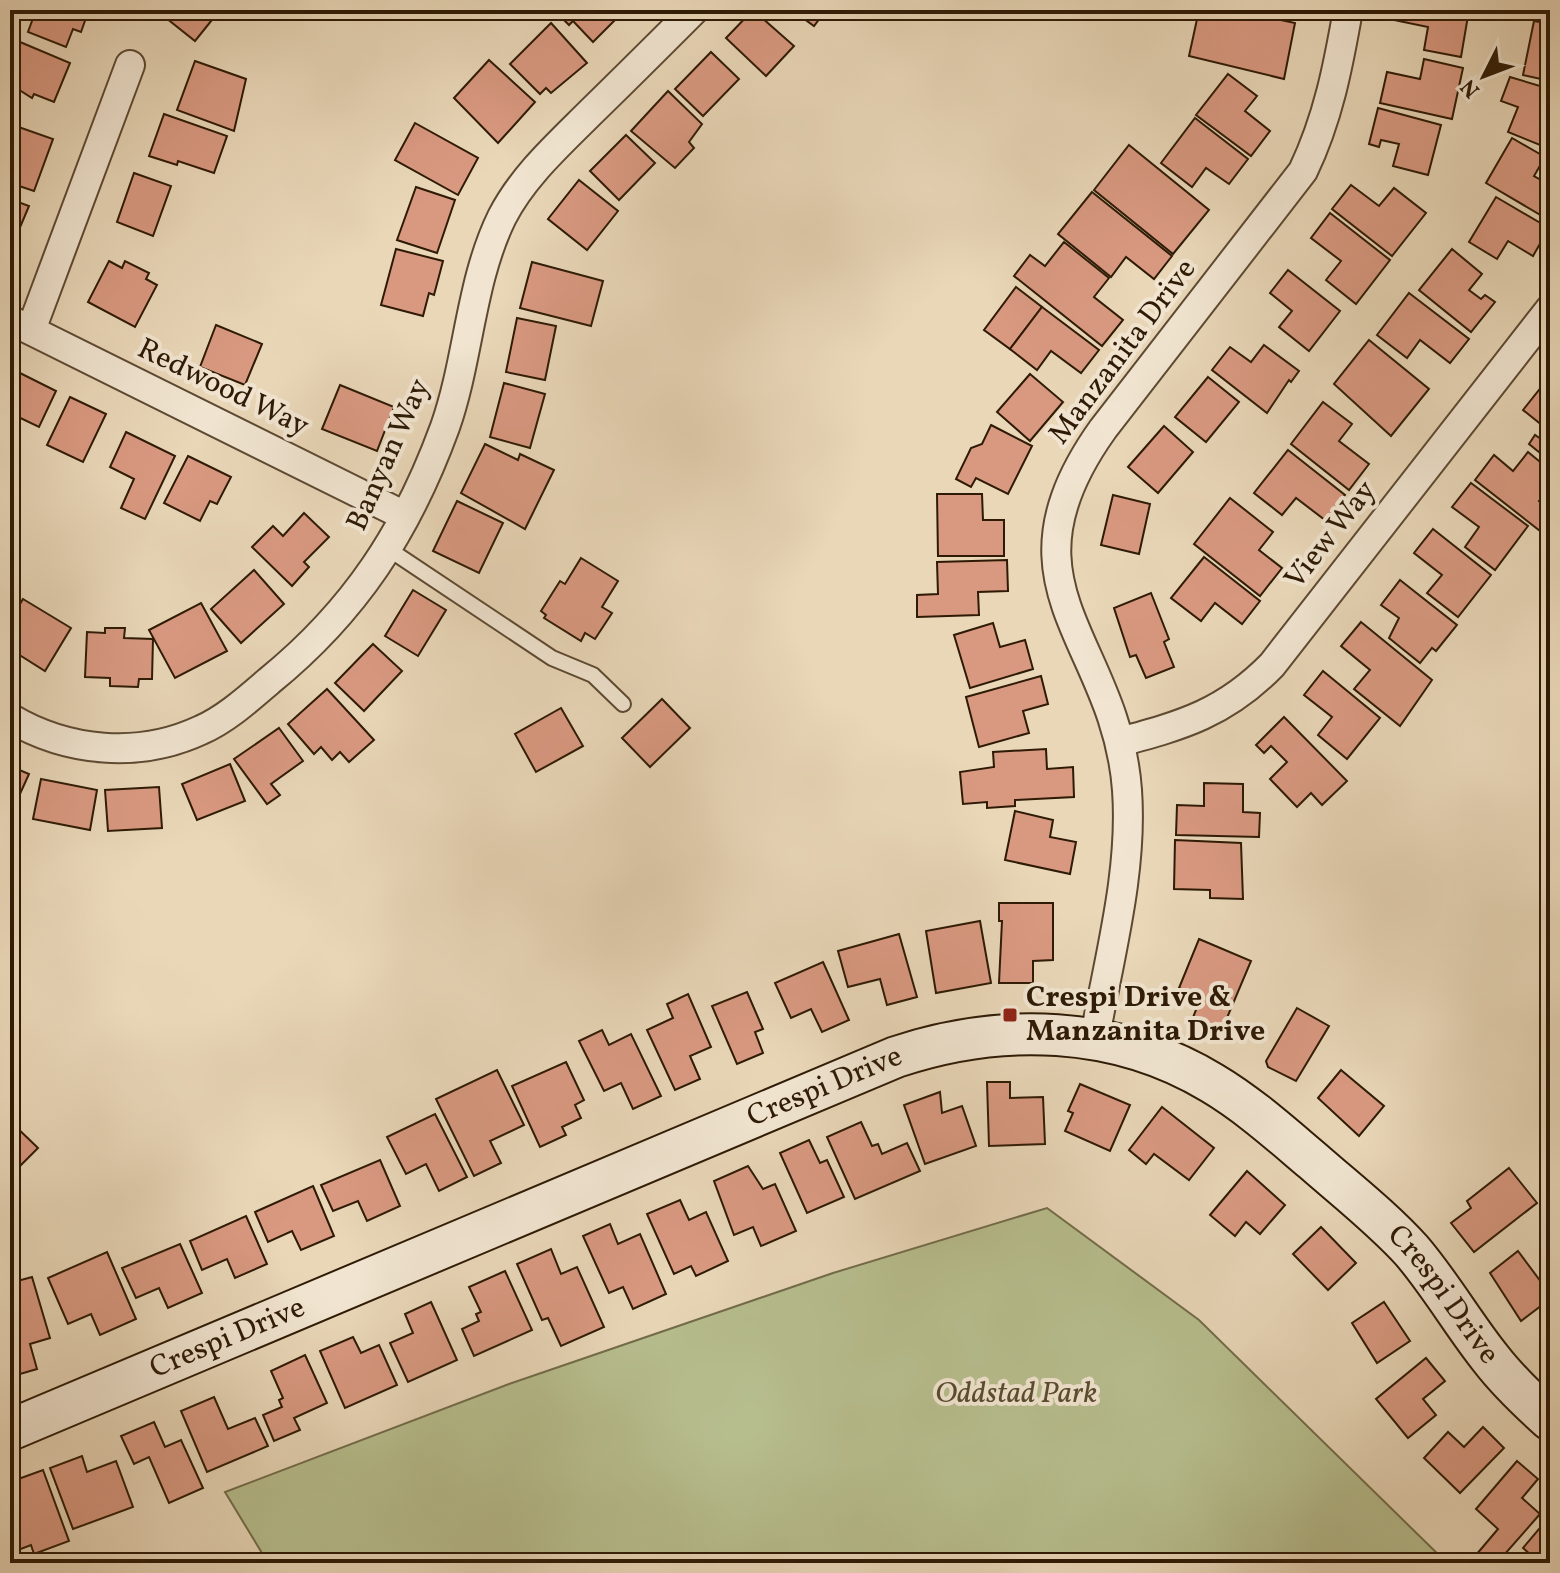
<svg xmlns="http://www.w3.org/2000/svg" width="1560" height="1573" viewBox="0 0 1560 1573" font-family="Vollkorn,serif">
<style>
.green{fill:#b7be8e;stroke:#726c4a;stroke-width:2}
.building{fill:#d99981;stroke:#2e1a05;stroke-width:2}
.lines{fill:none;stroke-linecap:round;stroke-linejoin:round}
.lane-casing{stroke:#5d4932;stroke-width:18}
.street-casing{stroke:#5d4932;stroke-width:32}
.secondary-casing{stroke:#2e1a05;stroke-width:44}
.lane{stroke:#f1e5d1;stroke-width:14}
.street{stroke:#f1e5d1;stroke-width:28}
.secondary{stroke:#f1e5d1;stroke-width:40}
.poi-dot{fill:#8f2418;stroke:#f1e5d1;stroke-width:3}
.labels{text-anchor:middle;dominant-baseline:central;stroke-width:8;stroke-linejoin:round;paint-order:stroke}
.street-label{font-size:30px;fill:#2e1a05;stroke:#f1e5d1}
.poi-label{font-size:30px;font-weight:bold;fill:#2e1a05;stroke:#f1e5d1;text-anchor:start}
.park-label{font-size:30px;font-style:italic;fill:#574b2e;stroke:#f1e5d1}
</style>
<rect width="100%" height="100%" fill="#e9d7b8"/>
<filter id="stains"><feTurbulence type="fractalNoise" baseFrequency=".0025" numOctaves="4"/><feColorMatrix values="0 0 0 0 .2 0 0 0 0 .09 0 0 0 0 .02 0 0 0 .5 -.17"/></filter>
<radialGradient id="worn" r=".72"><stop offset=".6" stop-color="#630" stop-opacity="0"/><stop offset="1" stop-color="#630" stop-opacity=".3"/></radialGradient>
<polygon class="green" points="1047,1208 1199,1320 1447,1563 268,1563 225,1492 509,1384 833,1273"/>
<g class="building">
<polygon points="36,10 80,10 87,15 81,32 73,29 66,47 28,32"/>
<polygon points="156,10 220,10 195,41"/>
<polygon points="561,10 623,10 624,11 593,42 573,21 569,25 562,18 566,15"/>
<polygon points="753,10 794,46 766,76 726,38"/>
<polygon points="792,10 826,10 814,26"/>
<polygon points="1199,10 1234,10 1295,23 1284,79 1189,56"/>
<polygon points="1396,10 1469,10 1461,57 1424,50 1428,27 1394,20"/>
<polygon points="1534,21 1550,24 1550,81 1523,75"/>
<polygon points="551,23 587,63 551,93 546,88 540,94 510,64"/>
<polygon points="20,42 70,63 54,102 34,94 32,98 10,84 10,66"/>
<polygon points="711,52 739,79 703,116 675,89"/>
<polygon points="1424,59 1463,68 1452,119 1380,103 1387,72 1420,79"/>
<polygon points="489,60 535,102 498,143 454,98"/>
<polygon points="195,61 246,79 234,131 177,110"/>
<polygon points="1228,74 1257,96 1245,111 1270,131 1251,156 1196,115"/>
<polygon points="1510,77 1550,89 1550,149 1508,132 1518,107 1501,101"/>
<polygon points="668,91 702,124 689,142 694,148 675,168 631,131"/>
<polygon points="1378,108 1441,125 1428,175 1393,166 1399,144 1381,140 1379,147 1369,144"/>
<polygon points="164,114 227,136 214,173 178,161 177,165 149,156"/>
<polygon points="1195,118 1248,159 1229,184 1206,168 1192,187 1161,163"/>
<polygon points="415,123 478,158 458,195 395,160"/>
<polygon points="10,124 53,139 34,191 10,183"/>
<polygon points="626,135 655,163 619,200 590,171"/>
<polygon points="1512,138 1545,157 1534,176 1550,185 1549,220 1486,183"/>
<polygon points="1129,145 1209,210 1173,254 1094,190"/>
<polygon points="134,173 171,186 153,236 117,222"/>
<polygon points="579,180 618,211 587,250 548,219"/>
<polygon points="1351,185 1379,206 1394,188 1426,213 1392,256 1332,209"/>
<polygon points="416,187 455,200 437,253 397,240"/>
<polygon points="1092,192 1172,256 1154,279 1126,257 1111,277 1058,234"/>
<polygon points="1496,197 1549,228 1533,256 1508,241 1497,259 1469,242"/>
<polygon points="10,199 29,206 13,244 10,242"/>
<polygon points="1330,213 1390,260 1356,304 1326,280 1341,261 1311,238"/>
<polygon points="1064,242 1109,278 1094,297 1123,320 1102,346 1014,276 1030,255 1045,266"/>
<polygon points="396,249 443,261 434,295 429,293 423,316 381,305"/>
<polygon points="1452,249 1482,274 1469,290 1481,299 1485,295 1495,302 1471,332 1419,290"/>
<polygon points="109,261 122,268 125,261 149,273 146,279 157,285 135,327 88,302"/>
<polygon points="532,262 603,281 591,326 520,308"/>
<polygon points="1288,270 1340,311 1309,351 1279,327 1292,311 1270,293"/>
<polygon points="1016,287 1042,307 1010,349 984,330"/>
<polygon points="1409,293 1469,339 1450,363 1420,340 1407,358 1377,335"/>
<polygon points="1042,307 1099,350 1081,373 1051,351 1037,370 1010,349"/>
<polygon points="517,318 556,326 545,380 506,372"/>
<polygon points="216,325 262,344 245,385 200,367"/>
<polygon points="1369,340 1429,389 1391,436 1334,384"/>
<polygon points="1264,345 1299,371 1291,382 1289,380 1267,413 1212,370 1230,347 1251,362"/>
<polygon points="10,368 56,391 39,427 10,413"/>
<polygon points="1030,374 1063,402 1030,441 997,412"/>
<polygon points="1208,377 1239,402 1206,442 1175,417"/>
<polygon points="504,383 545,394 530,448 490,437"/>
<polygon points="340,385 394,407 377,451 322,429"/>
<polygon points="1539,390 1550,399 1550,461 1529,444 1535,435 1541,439 1548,430 1523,410"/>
<polygon points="70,397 106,414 83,462 47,445"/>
<polygon points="1323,402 1352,424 1339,441 1369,464 1349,490 1291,444"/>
<polygon points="991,425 1032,446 1008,494 976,478 971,487 956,479 971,448 982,444"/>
<polygon points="1164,426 1193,452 1158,493 1128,467"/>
<polygon points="126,432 175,456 145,519 121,508 134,479 110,467"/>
<polygon points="485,444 518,460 520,454 554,470 525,529 461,493"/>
<polygon points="1288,450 1345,495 1325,520 1296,498 1282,515 1254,493"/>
<polygon points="1528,452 1550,470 1550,487 1539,501 1550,510 1549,538 1475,480 1494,455 1513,471"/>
<polygon points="188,456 231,477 217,504 210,501 200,521 164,503"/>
<polygon points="1471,483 1528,526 1495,570 1465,547 1479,527 1452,507"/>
<polygon points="937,494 982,494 983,520 1004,520 1004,556 938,556"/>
<polygon points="1113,495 1150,504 1139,554 1101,545"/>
<polygon points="1230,498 1273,532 1259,550 1282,568 1260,596 1194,544"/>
<polygon points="457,501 503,523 479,573 433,551"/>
<polygon points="304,513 329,537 304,562 309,567 292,586 252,547 273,526 283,536"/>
<polygon points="1433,529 1491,575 1458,617 1427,593 1442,575 1414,553"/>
<polygon points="1204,557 1260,601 1242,624 1215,603 1201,621 1171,598"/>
<polygon points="581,558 618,581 602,607 612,613 595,639 585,633 581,641 544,618 546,615 541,611 560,581 565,584"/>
<polygon points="1007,560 1008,591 978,592 979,615 917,617 917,595 938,594 937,562"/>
<polygon points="254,570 284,604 241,643 211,609"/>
<polygon points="1400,580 1457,625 1436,651 1432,648 1420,663 1389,638 1399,618 1381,605"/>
<polygon points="413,590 446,610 418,656 385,636"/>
<polygon points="1151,593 1169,639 1164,642 1174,667 1146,678 1136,655 1130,657 1114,608"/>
<polygon points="23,599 71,628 45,671 10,649 10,621"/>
<polygon points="201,603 227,651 175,678 149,630"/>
<polygon points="1361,622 1432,680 1400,726 1354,689 1370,670 1341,646"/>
<polygon points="993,623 1000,647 1025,640 1033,669 970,688 954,635"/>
<polygon points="105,628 125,628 124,638 153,639 152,679 139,679 138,687 110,686 110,678 85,677 87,632 105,633"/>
<polygon points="373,644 402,671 364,711 335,683"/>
<polygon points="1323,671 1380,718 1347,759 1318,735 1332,717 1304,695"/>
<polygon points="1041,676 1048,704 1023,711 1029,733 979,747 966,697"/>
<polygon points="327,689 374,740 349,762 340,752 332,760 321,747 314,754 288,724"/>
<polygon points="662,699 690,728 650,767 622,738"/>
<polygon points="561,708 583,746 536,772 515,734"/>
<polygon points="1284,717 1347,781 1322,805 1311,793 1297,807 1270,779 1287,762 1271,746 1264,753 1256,745"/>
<polygon points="279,728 303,761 271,784 280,795 267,804 234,759"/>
<polygon points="1046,749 1047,769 1073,767 1074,797 1015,800 1015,806 987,808 987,802 963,804 960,772 994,767 993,752"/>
<polygon points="230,764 245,801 197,820 182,784"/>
<polygon points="10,766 29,774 10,816"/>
<polygon points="41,779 97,790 90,830 33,819"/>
<polygon points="1204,783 1243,784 1243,812 1260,813 1259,837 1176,835 1177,805 1204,806"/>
<polygon points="159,787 162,828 108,831 105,790"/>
<polygon points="1015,811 1053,820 1050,837 1076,842 1070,874 1005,860"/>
<polygon points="1175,840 1241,843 1243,899 1210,898 1210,890 1174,889"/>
<polygon points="999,903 1053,903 1053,960 1033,961 1033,983 999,983 1002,921 999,921"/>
<polygon points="980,921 991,983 936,993 926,931"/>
<polygon points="899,934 917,997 887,1005 880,979 848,987 838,951"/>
<polygon points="1199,939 1251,961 1221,1032 1192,1020 1201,997 1179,988"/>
<polygon points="823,962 849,1020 822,1032 811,1009 791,1018 775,983"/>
<polygon points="747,992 763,1029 755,1032 763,1053 737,1064 712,1006"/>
<polygon points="688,994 711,1047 690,1056 700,1079 675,1090 647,1030 673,1018 667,1004"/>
<polygon points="1297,1008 1329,1026 1296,1081 1268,1067 1266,1061"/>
<polygon points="602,1030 609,1045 631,1034 661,1096 633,1109 621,1083 604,1091 579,1041"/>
<polygon points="566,1062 584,1100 575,1105 581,1118 562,1127 566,1135 540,1147 512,1086"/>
<polygon points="497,1070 524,1125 490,1141 501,1163 474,1176 436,1099"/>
<polygon points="1341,1070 1384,1106 1359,1136 1318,1098"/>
<polygon points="987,1082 1010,1082 1010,1098 1043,1097 1045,1144 989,1146"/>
<polygon points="1080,1084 1130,1105 1110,1151 1065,1131 1073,1113 1068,1111"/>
<polygon points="940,1092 942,1113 962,1106 976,1146 925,1164 904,1105"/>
<polygon points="1162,1107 1214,1148 1189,1180 1154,1154 1146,1164 1129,1150"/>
<polygon points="435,1114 467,1177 439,1191 426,1164 406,1174 387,1137"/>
<polygon points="10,1121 38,1148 10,1176"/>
<polygon points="861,1122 872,1146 878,1144 882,1154 907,1143 920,1171 855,1199 827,1137"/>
<polygon points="809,1140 820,1163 827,1160 844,1197 807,1213 780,1153"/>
<polygon points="380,1160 400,1206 367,1221 358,1201 333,1211 321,1185"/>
<polygon points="748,1166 763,1189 775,1184 796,1231 761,1246 753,1227 734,1235 714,1181"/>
<polygon points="1509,1168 1537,1203 1474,1252 1451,1223 1471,1208 1467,1201"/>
<polygon points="1247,1171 1285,1205 1260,1234 1246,1222 1235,1236 1210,1215"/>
<polygon points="313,1186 334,1236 301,1250 292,1231 268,1242 255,1212"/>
<polygon points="680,1200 689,1220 706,1212 728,1261 696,1276 691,1266 674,1274 647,1214"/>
<polygon points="246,1216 267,1264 235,1278 227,1259 202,1270 190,1241"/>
<polygon points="610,1224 618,1244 640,1234 666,1294 633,1309 623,1287 609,1293 583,1236"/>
<polygon points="1321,1227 1356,1263 1328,1290 1293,1254"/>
<polygon points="180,1244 202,1293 168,1308 159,1288 136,1298 122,1268"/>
<polygon points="551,1249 561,1274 577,1267 604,1327 561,1346 548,1318 542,1320 517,1264"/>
<polygon points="1518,1251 1550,1294 1550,1299 1521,1321 1490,1273"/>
<polygon points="107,1252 136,1319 100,1335 91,1314 68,1324 48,1278"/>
<polygon points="505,1271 532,1330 474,1356 462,1329 479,1321 476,1314 481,1312 469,1287"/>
<polygon points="32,1277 50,1338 30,1344 37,1369 10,1377 10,1283"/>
<polygon points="431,1302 457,1360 408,1382 390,1343 413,1333 405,1314"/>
<polygon points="1384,1302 1410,1341 1377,1363 1352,1323"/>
<polygon points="353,1337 361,1353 379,1345 397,1385 345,1408 320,1351"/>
<polygon points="305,1355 327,1403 294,1418 300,1430 274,1441 263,1415 282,1407 279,1400 283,1398 271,1371"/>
<polygon points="1426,1358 1445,1381 1423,1399 1436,1415 1408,1438 1376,1399"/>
<polygon points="214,1397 228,1429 255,1418 268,1446 207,1472 181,1411"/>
<polygon points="154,1422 165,1447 181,1440 203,1488 169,1503 149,1457 134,1464 121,1436"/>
<polygon points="1483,1427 1504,1448 1460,1493 1424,1458 1448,1432 1464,1447"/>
<polygon points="82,1456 87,1472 116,1461 133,1507 73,1529 50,1468"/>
<polygon points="1517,1461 1538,1479 1522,1498 1540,1514 1497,1563 1485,1563 1476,1555 1498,1529 1476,1509"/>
<polygon points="43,1470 69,1541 34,1554 31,1545 10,1553 10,1482"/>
<polygon points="1550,1516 1550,1563 1540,1563 1523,1548"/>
</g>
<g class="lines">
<defs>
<polyline id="lane" points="387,548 552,658 593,675 623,704"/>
<g id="street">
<polyline points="10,320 405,516"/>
<polyline points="31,330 130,65"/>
<path d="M10 718C67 752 139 759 201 730 226 719 248 699 269 681 355 611 407 531 445 427 469 359 470 282 502 217 523 176 559 144 591 112 626 78 660 44 694 10"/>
<path d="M1120 742C1183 725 1225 713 1272 665L1550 309"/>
<path d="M1095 1037C1109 957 1133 872 1127 790 1116 639 990 587 1103 429L1303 171C1328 119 1338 67 1348 10"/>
</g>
<g id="secondary">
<path id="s1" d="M10 1430 896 1057C1001 1022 1116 1025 1212 1083 1249 1105 1281 1134 1313 1161 1346 1190 1382 1218 1412 1251 1441 1285 1463 1324 1491 1359 1508 1381 1529 1401 1550 1420"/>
</g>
</defs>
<use href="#lane" class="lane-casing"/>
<use href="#street" class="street-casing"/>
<use href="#secondary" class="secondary-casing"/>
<use href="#lane" class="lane"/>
<use href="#street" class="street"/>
<use href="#secondary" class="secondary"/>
</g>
<rect class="poi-dot" x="1002" y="1007" width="16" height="16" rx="4"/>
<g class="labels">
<g class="street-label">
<text transform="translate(1123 352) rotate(-53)">Manzanita Drive</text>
<text transform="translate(223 388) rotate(26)">Redwood Way</text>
<text transform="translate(389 455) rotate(-66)">Banyan Way</text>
<text transform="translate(1331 535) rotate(-52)">View Way</text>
<text stroke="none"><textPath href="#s1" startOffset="884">Crespi Drive</textPath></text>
<text stroke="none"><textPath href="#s1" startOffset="1604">Crespi Drive</textPath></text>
<text stroke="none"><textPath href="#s1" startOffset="236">Crespi Drive</textPath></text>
</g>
<g class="poi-label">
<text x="1026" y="998">Crespi Drive &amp;<tspan x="1026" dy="34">Manzanita Drive</tspan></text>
</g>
<g class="park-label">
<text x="1016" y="1394">Oddstad Park</text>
</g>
</g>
<rect width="1560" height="1573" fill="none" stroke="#e9d7b8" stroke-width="40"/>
<rect x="12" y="12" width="1536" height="1549" fill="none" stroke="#2e1a05" stroke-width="4"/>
<rect x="20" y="20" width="1520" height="1533" fill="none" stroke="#2e1a05" stroke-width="2"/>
<g transform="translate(1484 76) rotate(228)" stroke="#f1e5d1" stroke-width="6" paint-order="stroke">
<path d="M0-6L14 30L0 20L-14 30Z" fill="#2e1a05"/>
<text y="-12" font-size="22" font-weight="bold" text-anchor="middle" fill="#2e1a05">N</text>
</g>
<rect width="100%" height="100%" filter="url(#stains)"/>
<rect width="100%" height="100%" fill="url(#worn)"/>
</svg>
